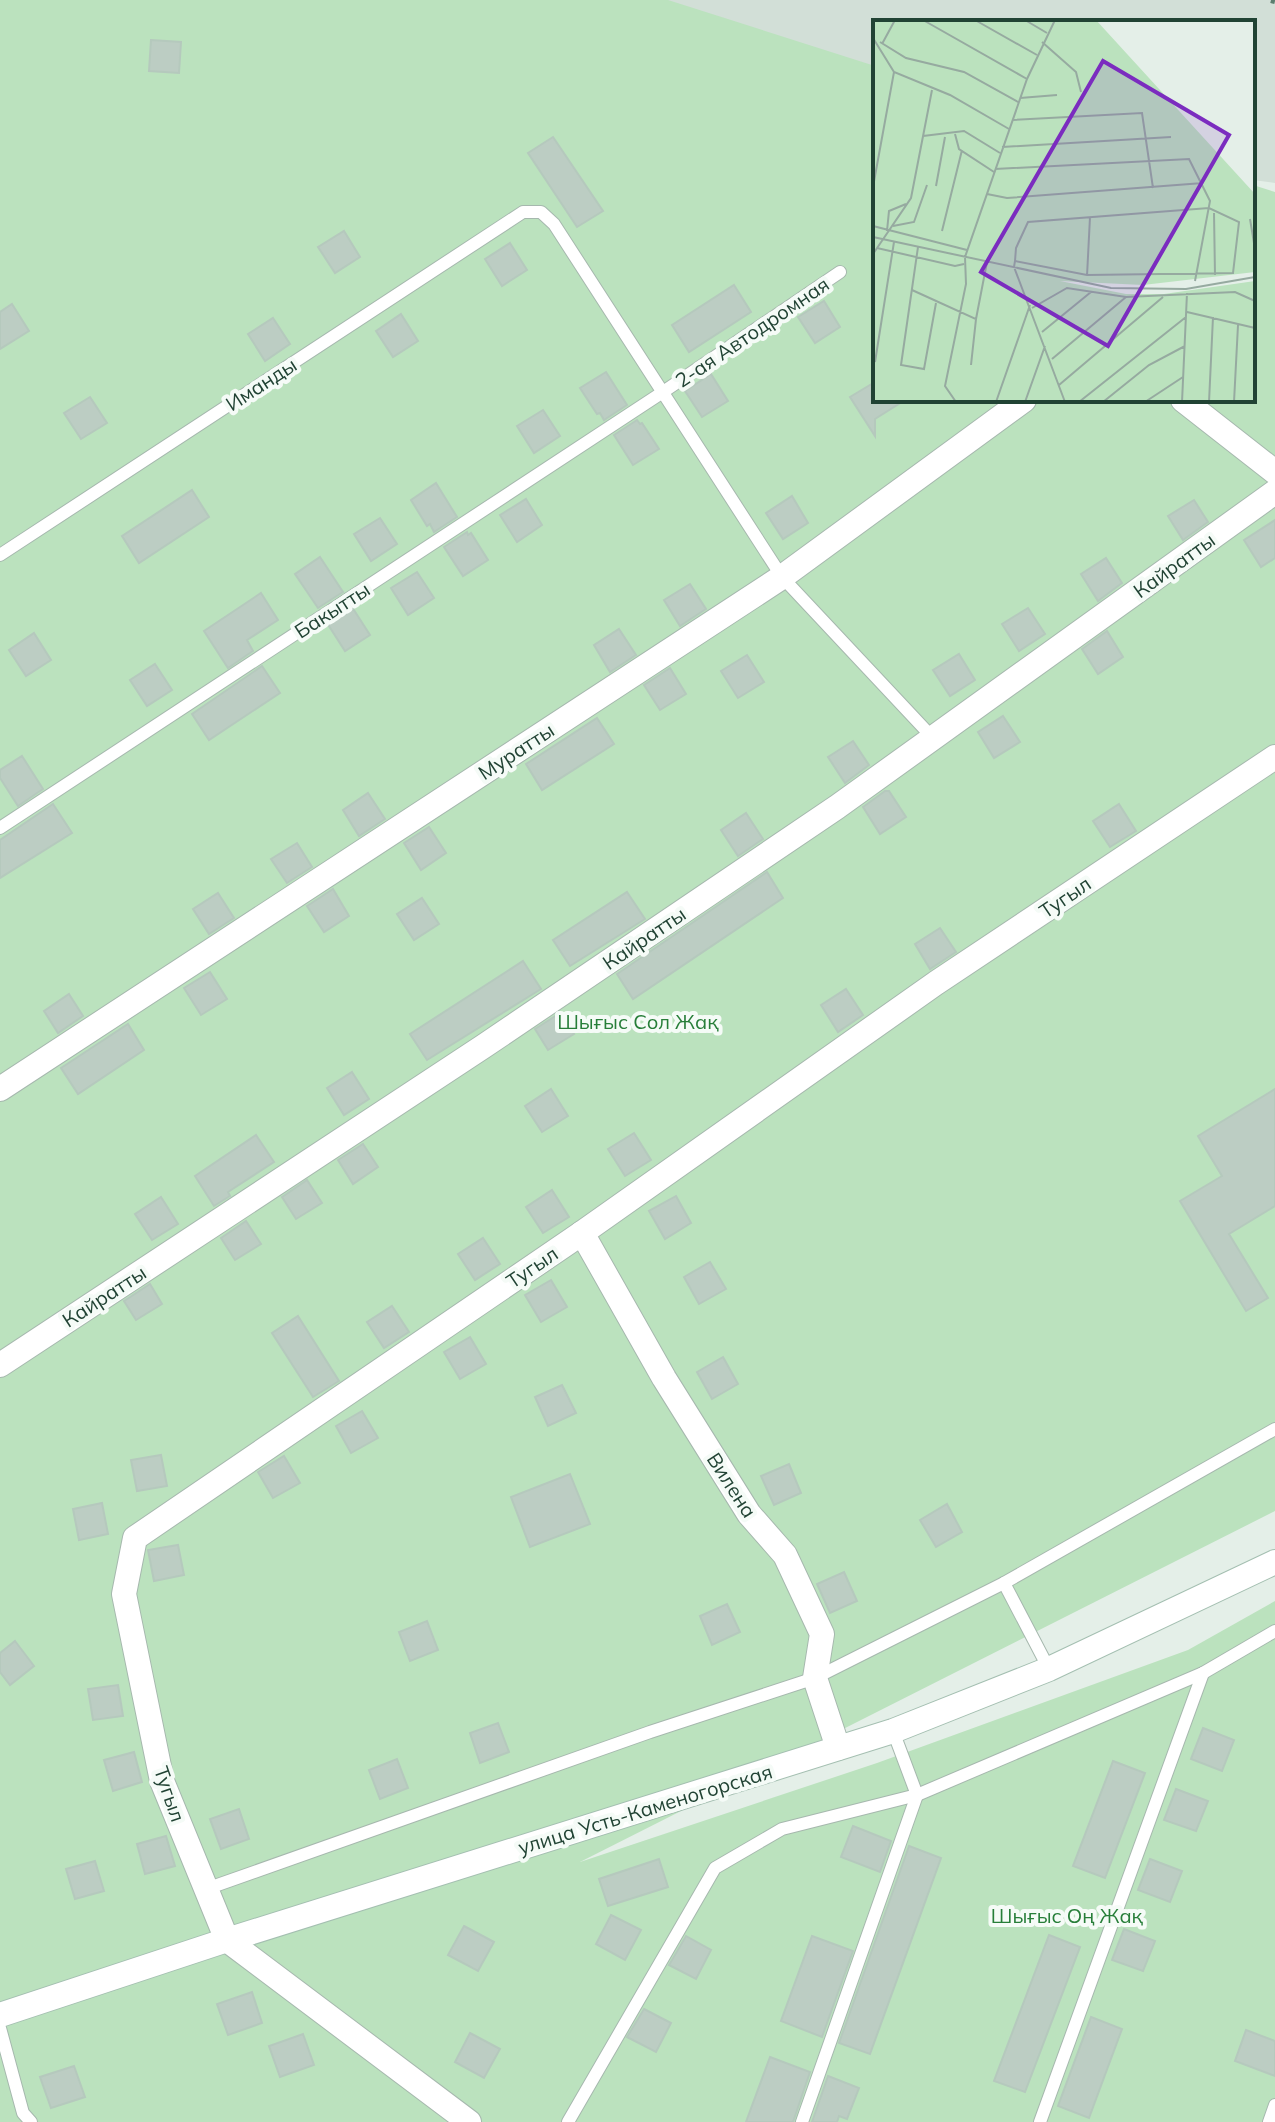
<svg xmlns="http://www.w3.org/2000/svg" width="1275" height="2122" viewBox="0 0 1275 2122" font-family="Mulish,sans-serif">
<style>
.built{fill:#d2dfd7}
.green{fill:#bbe2be}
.building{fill:#bccdc3;stroke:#b5c9bd;stroke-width:2}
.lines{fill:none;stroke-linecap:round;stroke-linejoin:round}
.lane-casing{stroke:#a6b8ae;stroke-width:14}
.street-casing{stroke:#a6b8ae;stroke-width:26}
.secondary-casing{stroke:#a4bfb1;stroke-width:26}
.lane{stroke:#fff;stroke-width:12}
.street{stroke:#fff;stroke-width:24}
.secondary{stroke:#fff;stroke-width:24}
.rail{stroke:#5c7e6f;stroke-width:6;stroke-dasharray:16 8;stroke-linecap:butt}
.labels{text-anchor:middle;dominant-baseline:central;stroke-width:8;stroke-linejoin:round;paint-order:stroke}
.street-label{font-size:20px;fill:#214334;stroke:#f5fbf7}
.park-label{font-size:20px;fill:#277e39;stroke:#f5fbf7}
.inset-road{fill:none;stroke:#96aaa0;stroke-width:2}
.view{fill:#7b2cbf;fill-opacity:0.15;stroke:#7b2cbf;stroke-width:4}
.inset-edge{fill:none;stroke:#214334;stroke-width:4}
</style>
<rect width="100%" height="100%" fill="#e4efe8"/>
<polygon class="built" points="15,0 1275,0 1275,183 1253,180 1253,22 875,22 875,125"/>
<polygon class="green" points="0,0 668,0 875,66 875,400 1253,400 1253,185 1275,192 1275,1511 580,1862 877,1763 1188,1650 1275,1601 1275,2122 0,2122"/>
<g class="building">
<polygon points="151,40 181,42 179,73 149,71"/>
<polygon points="553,137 603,211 577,227 528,153"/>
<polygon points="344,231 360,257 335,273 318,247"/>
<polygon points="510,243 527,270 502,286 485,259"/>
<polygon points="734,285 751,312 689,352 672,325"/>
<polygon points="824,301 840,327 815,343 798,317"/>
<polygon points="12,304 29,331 0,349 0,312"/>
<polygon points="401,314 418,341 393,357 376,331"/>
<polygon points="273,318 290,344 265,361 248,334"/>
<polygon points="606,372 627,405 604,420 600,413 597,414 580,388"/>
<polygon points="711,374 728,401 702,417 685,391"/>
<polygon points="875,382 875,400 905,400 875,419 875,436 850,397"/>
<polygon points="90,397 107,423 81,439 64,413"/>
<polygon points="543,410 560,436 534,453 517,426"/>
<polygon points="637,420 640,424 642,423 659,449 633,465 614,435"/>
<polygon points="436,483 457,517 434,532 430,524 427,526 411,500"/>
<polygon points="192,490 209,517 139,563 122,536"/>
<polygon points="792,496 808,523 783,539 766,513"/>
<polygon points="526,499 542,525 517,542 500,515"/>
<polygon points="1194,500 1208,522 1183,540 1168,516"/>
<polygon points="380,518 397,544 371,561 354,534"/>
<polygon points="1275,520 1275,558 1261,567 1244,540"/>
<polygon points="467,532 468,535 471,533 488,560 463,576 444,547"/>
<polygon points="320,557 343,592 318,608 295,574"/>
<polygon points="1106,558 1122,583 1098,601 1081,574"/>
<polygon points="417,572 434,598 408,615 391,588"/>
<polygon points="690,584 706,609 680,626 664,600"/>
<polygon points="261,593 278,620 247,640 253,651 228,668 204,631"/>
<polygon points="352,607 370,635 345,651 327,623"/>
<polygon points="1028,608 1045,634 1019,651 1002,624"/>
<polygon points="619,629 636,655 610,672 594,645"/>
<polygon points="1107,631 1123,657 1098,674 1082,649"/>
<polygon points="34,633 51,660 26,676 9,650"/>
<polygon points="959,654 975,680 950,696 933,670"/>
<polygon points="747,655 764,682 738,698 721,671"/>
<polygon points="155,664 172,690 147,706 130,680"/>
<polygon points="262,666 280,693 209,740 192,714"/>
<polygon points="670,668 686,694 660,710 644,685"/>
<polygon points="1003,716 1020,742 994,758 978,732"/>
<polygon points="597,718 614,744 542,790 526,764"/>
<polygon points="853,741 869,765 845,783 828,757"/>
<polygon points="22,756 43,789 18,806 0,778 0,770"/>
<polygon points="885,791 889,791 906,817 880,834 863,807"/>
<polygon points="368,793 385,819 359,836 343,810"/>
<polygon points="53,804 72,833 0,878 0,840"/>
<polygon points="1119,804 1136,831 1110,847 1093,821"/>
<polygon points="746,813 763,839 738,856 721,830"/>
<polygon points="429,827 446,853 421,870 404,843"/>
<polygon points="297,843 312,867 287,883 271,859"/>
<polygon points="767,872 783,898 633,999 617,974"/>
<polygon points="333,889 349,916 324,932 307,906"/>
<polygon points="627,892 645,919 570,966 553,940"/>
<polygon points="218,893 234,918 209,934 193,909"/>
<polygon points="422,898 439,924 414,940 397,914"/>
<polygon points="940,928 956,952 930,969 915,944"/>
<polygon points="523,961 541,989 427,1060 410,1034"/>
<polygon points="210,972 227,999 201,1015 184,988"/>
<polygon points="846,989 863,1015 838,1032 821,1005"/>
<polygon points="69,994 83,1016 58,1033 44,1011"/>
<polygon points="560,1013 574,1034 548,1050 535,1029"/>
<polygon points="128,1024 144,1050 78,1094 61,1068"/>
<polygon points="352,1072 369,1099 344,1115 327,1088"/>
<polygon points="551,1089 568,1116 542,1132 525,1106"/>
<polygon points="1275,1089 1275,1206 1229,1234 1268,1298 1246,1311 1180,1201 1222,1176 1198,1136"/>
<polygon points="634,1133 651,1160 625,1176 608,1149"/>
<polygon points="256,1135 274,1162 228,1192 230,1196 214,1206 195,1176"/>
<polygon points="363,1144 378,1167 353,1184 338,1160"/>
<polygon points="307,1180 322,1203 296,1219 282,1197"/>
<polygon points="552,1190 569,1217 543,1233 526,1207"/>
<polygon points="676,1196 691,1223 665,1239 649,1211"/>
<polygon points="161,1197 178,1224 152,1240 135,1214"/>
<polygon points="246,1221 261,1244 235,1260 221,1238"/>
<polygon points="483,1238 500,1264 475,1280 458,1254"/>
<polygon points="710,1262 726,1289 699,1304 684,1277"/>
<polygon points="551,1280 567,1307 541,1322 525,1295"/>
<polygon points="150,1284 162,1304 136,1320 124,1301"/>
<polygon points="392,1306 409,1332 384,1348 367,1322"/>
<polygon points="298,1316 339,1381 313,1397 272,1333"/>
<polygon points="470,1337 486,1364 460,1379 444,1352"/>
<polygon points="723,1357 738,1384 712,1399 697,1372"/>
<polygon points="562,1385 576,1413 548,1426 535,1397"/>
<polygon points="362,1411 378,1438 351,1453 336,1426"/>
<polygon points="161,1455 167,1486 137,1491 131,1460"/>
<polygon points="284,1456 300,1483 273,1498 258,1472"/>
<polygon points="789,1464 801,1493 774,1505 761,1476"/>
<polygon points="570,1474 590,1524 530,1547 511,1497"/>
<polygon points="102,1503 108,1534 79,1540 73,1509"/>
<polygon points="947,1504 962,1532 936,1547 920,1520"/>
<polygon points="178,1545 184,1575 154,1581 148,1550"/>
<polygon points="844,1572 857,1601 830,1613 817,1584"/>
<polygon points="727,1604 740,1632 712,1645 700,1616"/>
<polygon points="427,1621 438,1650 410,1661 399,1632"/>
<polygon points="15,1641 34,1666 10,1685 0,1672 0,1653"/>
<polygon points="118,1685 123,1716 93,1720 88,1689"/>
<polygon points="498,1723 509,1752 480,1763 470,1733"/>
<polygon points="1203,1728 1234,1740 1222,1771 1191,1759"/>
<polygon points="134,1752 142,1782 113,1791 104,1760"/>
<polygon points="397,1759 408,1788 380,1799 369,1770"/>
<polygon points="1113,1761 1145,1773 1105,1878 1073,1866"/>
<polygon points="1176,1789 1208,1801 1196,1831 1164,1820"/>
<polygon points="239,1809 249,1839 221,1849 210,1819"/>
<polygon points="853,1826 891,1841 880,1872 841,1857"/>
<polygon points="166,1836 175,1866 145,1874 137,1844"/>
<polygon points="909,1846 941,1858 870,2054 839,2043"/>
<polygon points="659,1859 668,1887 608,1906 599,1879"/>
<polygon points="1150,1859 1182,1871 1170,1902 1138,1890"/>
<polygon points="95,1861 104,1891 75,1899 66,1869"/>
<polygon points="611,1915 641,1930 625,1960 596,1944"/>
<polygon points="464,1926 494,1942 478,1971 448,1955"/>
<polygon points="1124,1929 1155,1941 1143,1971 1112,1960"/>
<polygon points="1049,1935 1080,1947 1025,2092 994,2081"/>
<polygon points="686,1936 711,1950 696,1979 669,1965"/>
<polygon points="812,1936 853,1951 822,2037 781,2021"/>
<polygon points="252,1992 262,2023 228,2035 217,2004"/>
<polygon points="644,2009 671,2023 656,2052 627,2037"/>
<polygon points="1091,2017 1122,2029 1089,2118 1058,2106"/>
<polygon points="1246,2030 1275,2041 1275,2076 1235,2061"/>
<polygon points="470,2033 500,2049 484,2078 455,2062"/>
<polygon points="303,2034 314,2065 280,2077 269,2046"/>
<polygon points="770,2057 810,2072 793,2122 746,2122"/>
<polygon points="74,2066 85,2097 51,2108 40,2077"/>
<polygon points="828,2076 859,2088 847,2119 839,2116 837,2122 812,2122"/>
</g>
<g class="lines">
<defs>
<g id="lane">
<polyline points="0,555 523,212 541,212 554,224 782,577 933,738"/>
<polyline points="0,828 663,392 840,272"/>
<polyline points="1004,1583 1049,1669"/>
<polyline points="206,1889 650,1732 815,1678 1004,1583 1275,1429"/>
<polyline points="0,2028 23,2113 31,2122"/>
<polyline points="568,2122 715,1868 782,1829 917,1795 1203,1673 1275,1631"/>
<polyline points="802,2122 917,1795 893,1731"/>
<polyline points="1040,2122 1203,1673"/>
<polyline points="1269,2122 1275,2105"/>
</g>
<g id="street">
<polyline points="1183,400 1275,472"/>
<polyline points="0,1089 782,577 1024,400"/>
<polyline points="582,1233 664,1378 749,1514 785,1555 822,1634 815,1678 838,1748"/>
<polyline points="0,1365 484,1046 837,807 1275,492"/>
<polyline points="469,2122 227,1940 162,1781 124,1594 135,1538 582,1233 936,983 1275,757"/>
</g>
<polyline id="secondary" points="0,2015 227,1940 893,1731 1049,1669 1275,1562"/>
</defs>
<use href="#lane" class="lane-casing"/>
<use href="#street" class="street-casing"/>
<use href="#secondary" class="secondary-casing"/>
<use href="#lane" class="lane"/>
<use href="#street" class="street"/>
<use href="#secondary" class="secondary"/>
<polyline class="rail" points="1271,0 1275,1"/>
</g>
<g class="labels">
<g class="street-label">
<text transform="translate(752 332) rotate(-34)">2-ая Автодромная</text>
<text transform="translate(261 384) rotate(-33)">Иманды</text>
<text transform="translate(1174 565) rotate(-36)">Кайратты</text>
<text transform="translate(332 610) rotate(-33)">Бакытты</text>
<text transform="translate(516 751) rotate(-33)">Муратты</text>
<text transform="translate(1065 897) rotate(-34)">Тугыл</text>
<text transform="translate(644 938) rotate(-34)">Кайратты</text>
<text transform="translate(532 1267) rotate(-34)">Тугыл</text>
<text transform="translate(104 1296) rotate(-33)">Кайратты</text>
<text transform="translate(732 1485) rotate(57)">Вилена</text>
<text transform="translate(170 1794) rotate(71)">Тугыл</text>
<text transform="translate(645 1809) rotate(-17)">улица Усть-Каменогорская</text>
</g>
<g class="park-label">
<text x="638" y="1021">Шығыс Сол Жақ</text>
<text x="1067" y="1915">Шығыс Оң Жақ</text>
</g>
</g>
<g transform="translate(873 20)">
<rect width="382" height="382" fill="#e4efe8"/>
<path d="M0 0H223L382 174V252L270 265 187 261 253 274H291L382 261V382H0Z" fill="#bbe2be"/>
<path class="inset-road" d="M50 0 154 59M102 0 164 35M152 0 174 13M0 18 21 52 77 75 136 109M7 22 33 38 91 52 145 82M169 22 203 52 208 72M9 24 22 0M147 78 184 75M139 100 269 93 280 168M82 114 86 129 121 152M50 116 91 111 127 133M129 127 298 117M122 149 316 139 337 181 322 261M63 166 72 117M0 167 21 52M114 174 134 178 330 163M341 193 342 255M377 199 382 229M0 206 94 230M20 206 41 202 54 165M14 211 16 191 33 184M69 211 89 130M0 217 238 268 313 269 382 257M45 227 28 345 51 349 63 283M4 228 82 246 91 244M0 234 38 178 59 70M142 241 214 255 360 253 366 202 336 188 155 202 143 228 142 241 141 247 192 382M214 256 217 197M39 270 103 299 98 345M159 288 194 268 253 277 362 272 382 281M314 292 382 308M103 299 114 242M169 312 218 272M179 339 253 277M2 342 21 222M186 365 290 277M83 382 72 366 93 264 92 237 154 59 182 0M123 382 157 285M152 382 172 326M206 382 313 297M230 382 276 345 312 326M272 382 310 357M309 382 314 273M336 382 340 297M361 382 365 305"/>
<path class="view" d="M230 41 356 115 235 326 108 252Z"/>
<rect width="382" height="382" class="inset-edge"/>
</g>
</svg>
